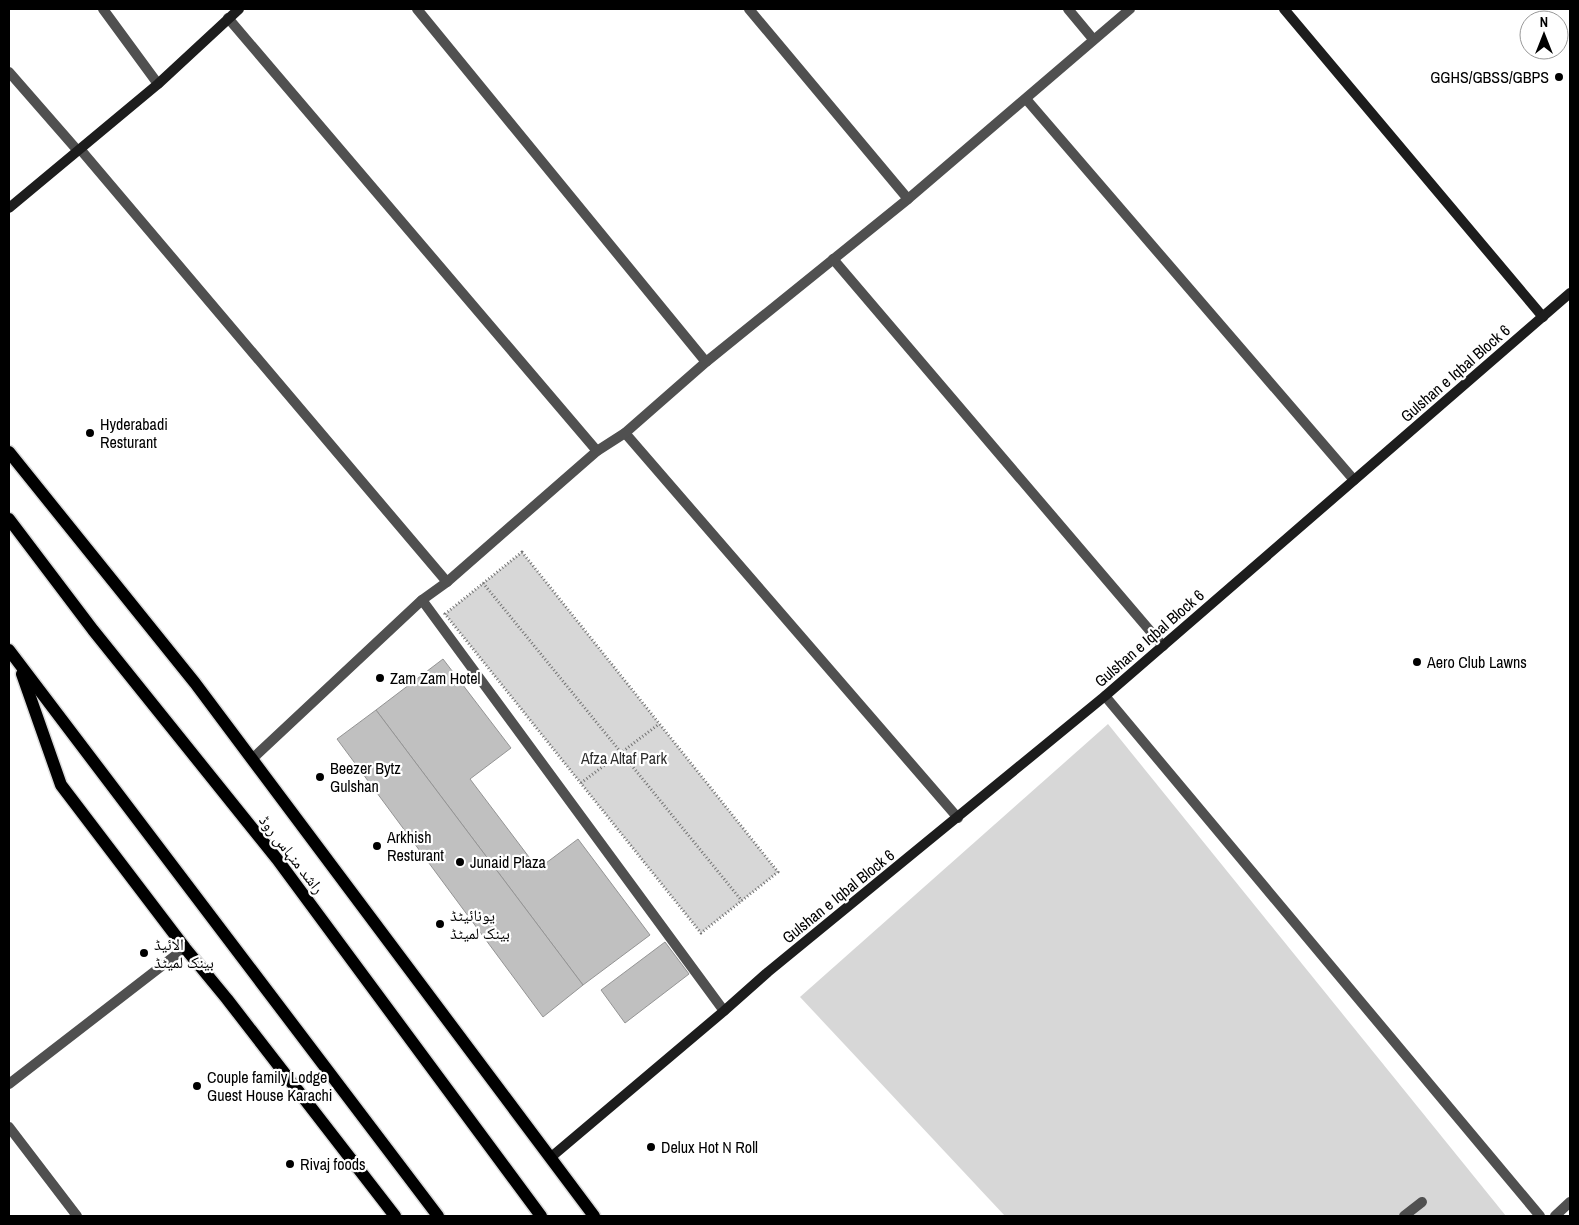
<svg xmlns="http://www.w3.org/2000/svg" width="1579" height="1225" viewBox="0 0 1579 1225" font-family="'Archivo Narrow','Noto Naskh Arabic',sans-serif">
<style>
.green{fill:#d7d7d7}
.building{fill:#c0c0c0;stroke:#949494}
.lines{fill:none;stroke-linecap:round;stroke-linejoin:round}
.primary-casing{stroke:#dbdbdb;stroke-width:15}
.path{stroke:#727272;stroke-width:3;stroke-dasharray:1 2.5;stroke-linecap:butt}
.lane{stroke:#505050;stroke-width:10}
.street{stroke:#505050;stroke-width:10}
.secondary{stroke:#1d1d1d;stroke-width:10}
.primary{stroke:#000;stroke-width:12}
.poi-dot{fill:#000;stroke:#fff;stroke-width:2}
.labels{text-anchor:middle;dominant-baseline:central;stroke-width:4.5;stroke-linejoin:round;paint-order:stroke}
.poi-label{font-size:16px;fill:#000;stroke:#fff;text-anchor:start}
.street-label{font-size:16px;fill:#000;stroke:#fff}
.park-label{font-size:16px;fill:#2e2e2e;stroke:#fff}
</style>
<rect width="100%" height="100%" fill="#fff"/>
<g class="green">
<polygon points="522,552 778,872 701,933 445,614"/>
<polygon points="1108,724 1506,1216 1005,1216 800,997"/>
</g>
<g class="building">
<polygon points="443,659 511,748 470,779 538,869 578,839 650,935 583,985 376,710"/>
<polygon points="376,710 583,985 543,1017 337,739"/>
<polygon points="665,942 689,974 625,1023 601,990"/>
</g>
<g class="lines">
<defs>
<g id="primary">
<polyline points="9,452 195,683 594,1216"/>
<polyline points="9,519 93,630 277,859 541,1216"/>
<polyline points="9,650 438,1216"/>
<polyline points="22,674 61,785 185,948 227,999 395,1216"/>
</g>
</defs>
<use href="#primary" class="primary-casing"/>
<g class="path">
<polygon points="522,552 778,872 701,933 445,614"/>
<polyline points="483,583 742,901"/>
<polyline points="581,783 659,724"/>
</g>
<polyline class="lane" points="1404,1216 1422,1202"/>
<g class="street">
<polyline points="103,9 158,84"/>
<polyline points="417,9 706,362"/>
<polyline points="749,9 908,199"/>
<polyline points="1068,9 1093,39"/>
<polyline points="228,18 597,451"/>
<polyline points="9,72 78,151"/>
<polyline points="1026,99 1354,480"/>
<polyline points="80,149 447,582"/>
<polyline points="833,259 1163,646"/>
<polyline points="625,433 958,818"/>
<polyline points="422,600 724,1011"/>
<polyline points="1105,696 1540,1216"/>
<polyline points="252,759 422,600 447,582 597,451 625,433 706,362 908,199 1130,9"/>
<polyline points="9,1084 185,948"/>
<polyline points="9,1127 77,1216"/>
<polyline points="1555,1216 1570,1202"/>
</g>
<g class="secondary">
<polyline points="1284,9 1543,317"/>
<polyline points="9,208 158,84 239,9"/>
<polyline points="550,1158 724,1011 768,972 1105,696 1570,293"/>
</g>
<use href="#primary" class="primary"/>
</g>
<g class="poi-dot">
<circle cx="1559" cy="77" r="5"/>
<circle cx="90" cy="433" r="5"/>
<circle cx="1417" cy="662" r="5"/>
<circle cx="380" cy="678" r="5"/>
<circle cx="320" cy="777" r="5"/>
<circle cx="377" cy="846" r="5"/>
<circle cx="460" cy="862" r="5"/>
<circle cx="440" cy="924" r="5"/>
<circle cx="144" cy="953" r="5"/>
<circle cx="197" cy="1086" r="5"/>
<circle cx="651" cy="1147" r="5"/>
<circle cx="290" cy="1164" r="5"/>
</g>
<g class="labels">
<g class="poi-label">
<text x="1549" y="77" text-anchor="end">GGHS/GBSS/GBPS</text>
<text x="100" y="424">Hyderabadi<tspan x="100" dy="18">Resturant</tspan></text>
<text x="1427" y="662">Aero Club Lawns</text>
<text x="390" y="678">Zam Zam Hotel</text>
<text x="330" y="768">Beezer Bytz<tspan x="330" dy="18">Gulshan</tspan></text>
<text x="387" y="837">Arkhish<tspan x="387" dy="18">Resturant</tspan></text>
<text x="470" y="862">Junaid Plaza</text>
<text x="450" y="915">یونائیٹڈ<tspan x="450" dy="18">بینک لمیٹڈ</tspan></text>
<text x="154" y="944">الائیڈ<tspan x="154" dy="18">بینک لمیٹڈ</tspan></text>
<text x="207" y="1077">Couple family Lodge<tspan x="207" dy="18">Guest House Karachi</tspan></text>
<text x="661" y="1147">Delux Hot N Roll</text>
<text x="300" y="1164">Rivaj foods</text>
</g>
<g class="street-label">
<text transform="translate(1455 373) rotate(-41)">Gulshan e Iqbal Block 6</text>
<text transform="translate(1149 638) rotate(-41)">Gulshan e Iqbal Block 6</text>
<text transform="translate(292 854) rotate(52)">راشد منہاس روڈ</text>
<text transform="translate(838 896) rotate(-39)">Gulshan e Iqbal Block 6</text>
</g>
<g class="park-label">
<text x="624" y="758">Afza Altaf Park</text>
</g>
</g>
<rect width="1579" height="1225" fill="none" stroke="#000000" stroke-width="20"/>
<g transform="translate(1544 35)"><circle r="24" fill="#ffffff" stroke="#999999"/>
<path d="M0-4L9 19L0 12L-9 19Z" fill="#000000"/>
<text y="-8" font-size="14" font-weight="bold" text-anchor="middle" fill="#000000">N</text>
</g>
</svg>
